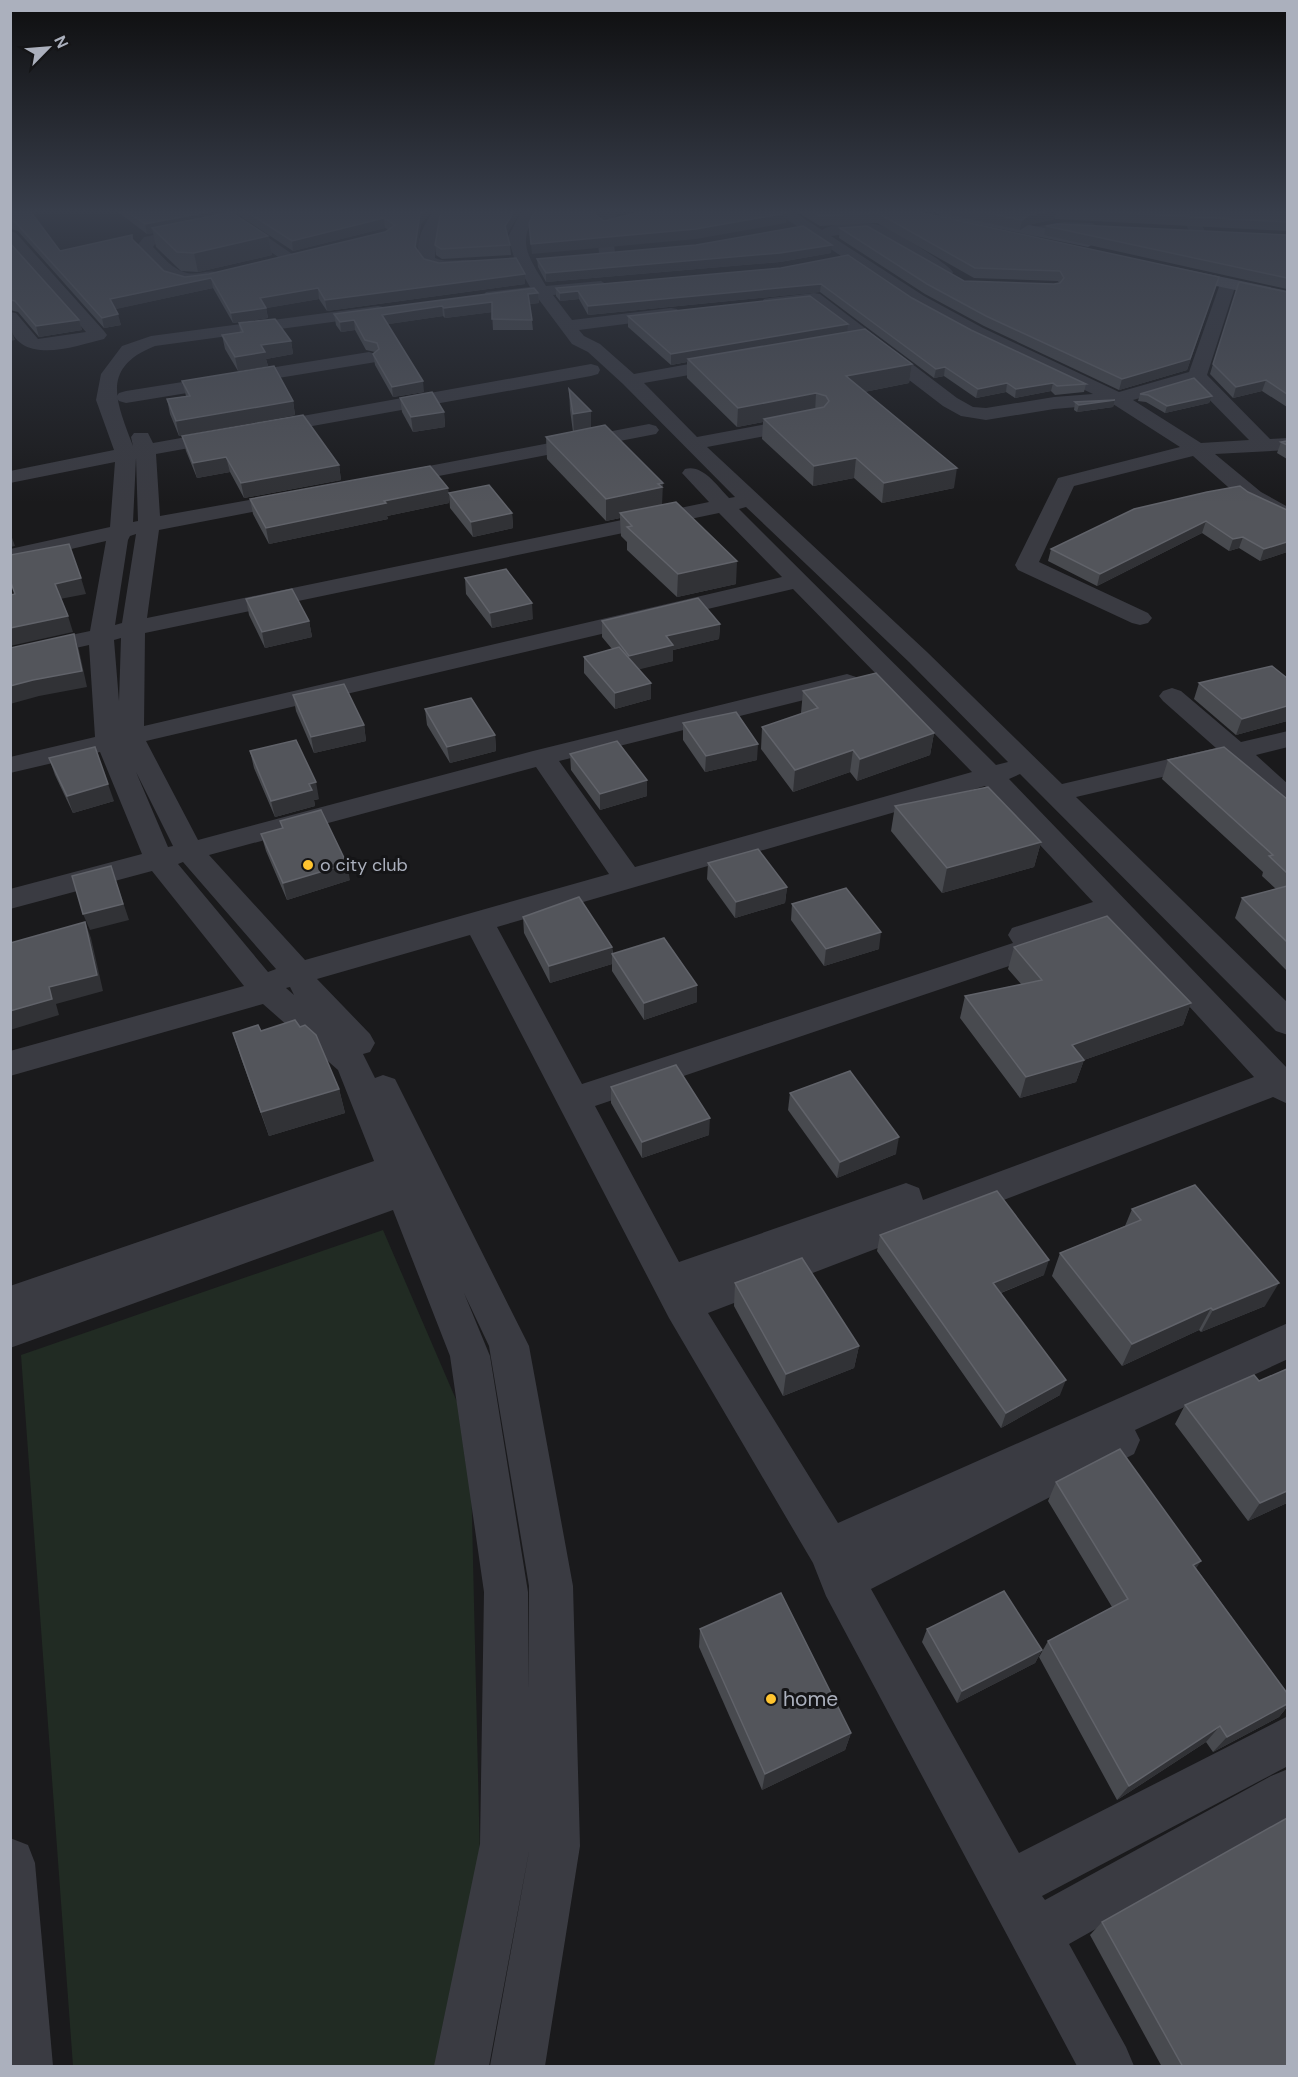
<svg xmlns="http://www.w3.org/2000/svg" width="1298" height="2077" viewBox="0 0 1298 2077" font-family="'DM Sans',sans-serif">
<style>
.green{fill:#212b23}
.lines{fill:none;stroke-linecap:round;stroke-linejoin:round}
.minor{fill:#3a3b42;fill-rule:evenodd}
.major{fill:#565861;fill-rule:evenodd}
.wall{fill:#484a4f}
.shaded-wall{fill:#313236}
.building{fill:#53555b;stroke:#61636a;stroke-width:1.5}
.poi-dot{fill:#ffc42f;stroke:#151517;stroke-width:2}
.labels{text-anchor:middle;dominant-baseline:central;stroke-width:6;stroke-linejoin:round;paint-order:stroke}
.poi-label{font-size:18px;fill:#abb0bd;stroke:#151517;text-anchor:start}
.near-poi-label{font-size:21px;fill:#abb0bd;stroke:#151517;text-anchor:start}
</style>
<rect width="100%" height="100%" fill="#1a1a1c"/>
<polygon class="green" points="383,1230 470,1432 480,1860 438,2066 73,2066 21,1355"/>
<g class="lines">
<g class="minor">
<polygon points="213,212 231,212 298,258 290,263 284,261"/>
<path d="M433 212H449L436 235 435 258C448 264 462 257 476 261L478 264 476 267 440 271 422 264C412 247 422 227 433 212Z"/>
<path d="M521 212H538C515 242 529 257 546 286L601 281 609 286 601 291 553 295 572 320 671 308 677 309 680 313 677 317 671 318 579 330 584 336 600 344 634 374 733 356 740 358 742 362 740 366 644 383 697 437 805 417 812 419 815 423 812 427 707 447 927 652 1062 784 1216 748 1163 701 1159 696 1163 691 1172 688 1181 691 1241 742 1288 731V747L1256 755 1288 784V808L1278 806 1231 761 1076 797 1288 1003V1035L1276 1031 1020 774 1009 779 1288 1069V1104L1273 1097 708 1313 838 1523 1288 1323V1359L1135 1430 1140 1440 1134 1454 871 1589 1019 1853 1288 1716V1766L1042 1896 1045 1900 1271 1776 1288 1769V1821L1069 1944 1126 2047 1134 2066H1077L826 1596 813 1563 669 1318 470 935 317 979 370 1034 375 1043 370 1052 363 1054 375 1078 383 1075 395 1079 529 1346 573 1586 580 1846 545 2066H490L530 1846 489 2066H434L480 1844 484 1592 450 1356 393 1210 10 1348V1286L374 1161 338 1070 263 1004 10 1076V1051L244 986 152 871 10 909V889L142 854 100 752 10 773V757L95 737 89 645 10 663V648L90 631 106 541 10 563V549L110 527 115 462 10 483V471L114 450 96 400 101 374 122 346 151 336 378 306 384 307 387 311 384 315 155 346C99 368 117 403 133 446L131 437 134 433H148L153 443 591 364 598 366 600 370 598 374 591 376 156 454 160 516 294 492 302 493 305 498 302 503 294 504 159 530 147 618 709 502 682 473 685 469C703 464 717 486 729 498L735 497 623 384 588 352 572 344 537 297 492 301 486 300 483 296 486 292 530 287 515 261 508 237ZM136 458 138 521 133 522ZM746 507 909 662 1008 762 996 765 739 509ZM719 513 782 577 144 726 145 633ZM136 534 122 623 115 625 128 540 130 536ZM793 589 972 772 635 867 559 761 856 687 860 682 856 677 847 674 533 751 198 840 146 741ZM121 638 119 701 114 640ZM536 767 609 874 305 960 209 855ZM136 772 173 846 168 847ZM985 786 1093 902 1012 928 1008 935 1013 943 582 1084 497 927ZM183 862 276 969 268 972 178 864ZM1108 918 1254 1077 923 1200 919 1188 906 1183 679 1262 595 1106 1065 947 1069 940 1065 932ZM290 987 294 995 286 988ZM464 1293 489 1346 529 1586V1690L528 1592 490 1356Z"/>
<polygon points="602,212 618,212 612,223 615,253 607,258 599,253 596,223"/>
<path d="M776 212H794L822 230C832 222 870 221 882 226 894 231 946 262 953 272L951 276H939L872 233 863 232 831 236 924 296 983 328 1119 392 1189 372 1220 284 1222 280H1234L1236 284 1207 375 1270 439 1288 438V450L1215 454 1261 492 1288 507V522L1245 502 1193 456 1074 486 1039 562 1148 613 1152 618 1148 623 1140 625 1132 623 1018 570 1015 565 1058 478 1180 447 1113 404 1054 409 986 420 961 416 943 406 810 304 770 308 764 307 761 303 764 299 770 298 814 293 820 294 957 398 973 407 986 408 1054 397 1093 394 971 336 912 304ZM1193 383 1249 440 1201 443 1133 400Z"/>
<polygon points="1179,212 1195,212 1206,233 1204,236 1192,236"/>
<polygon points="1064,222 1092,223 1100,228 1092,233 1047,233 1021,243 1013,238 1033,227"/>
<path d="M197 226 205 231 203 234 155 244 153 247C162 256 173 270 187 273 199 276 215 266 223 276L221 280C182 289 159 279 136 247L144 237Z"/>
<path d="M10 231 16 233 104 331 107 335 104 339C78 345 27 365 11 331 9 326 10 318 10 312L16 313 38 339 86 332 10 246Z"/>
<polygon points="369,352 376,354 378,358 376,362 126,403 119,401 116,397 119,393 126,391"/>
<polygon points="649,424 656,426 659,430 656,434 392,485 385,483 382,479 385,475 392,473"/>
<polygon points="10,1838 28,1845 35,1863 53,2066 10,2066"/>
</g>
<g class="major">
<polygon points="935,212 965,212 1088,237 1096,242 1088,247 943,217"/>
<polygon points="1175,267 1288,291 1288,301 1169,276 1167,272 1169,268"/>
</g>
</g>
<g class="wall">
<polygon points="10,212 60,251 132,235 133,240 164,271 185,277 209,274 385,232 389,230 385,228 293,251 234,212 431,212 421,224 417,249 424,259 439,263 525,274 525,284 327,311 319,299 266,308 268,318 233,323 213,288 115,309 121,325 104,328 18,231 11,229"/>
<polygon points="118,212 217,212 218,215 268,236 272,255 198,272 181,271 156,247 153,233 147,234"/>
<polygon points="443,212 520,212 507,234 510,245 511,255 442,259 436,255 435,245"/>
<polygon points="797,212 919,212 1219,277 1187,370 1119,390 984,326 925,294 839,238 840,228 964,281 1054,284 1059,283 1058,281 974,278 877,223 820,226"/>
<polygon points="938,212 1287,212 1287,231 1055,219 1028,225 1020,230"/>
<polygon points="1046,226 1287,235 1287,289 1044,235"/>
<polygon points="10,243 79,320 82,330 39,337 18,312 10,310"/>
<polygon points="831,253 780,262 546,282 538,267 537,259"/>
<polygon points="781,268 912,298 971,330 1086,384 1084,392 1055,395 1051,391 1015,398 1006,392 976,398 944,376 934,378 820,292 588,315 579,299 560,301 556,296 556,288"/>
<polygon points="1287,292 1287,407 1262,391 1233,398 1210,374 1213,364"/>
<polygon points="538,293 539,303 530,304 533,330 493,330 492,312 445,318 443,316 388,324 424,392 393,397 375,365 373,354 375,352 366,350 355,330 341,332 336,325 334,314"/>
<polygon points="628,316 848,332 912,364 909,383 864,392 954,488 882,503 854,478 813,486 762,439 763,422 737,427 687,378 687,362 671,365 628,327"/>
<polygon points="239,323 291,341 293,354 266,359 268,366 238,371 225,349 222,335 240,332"/>
<polygon points="182,381 293,401 295,415 179,436 170,414 167,399 186,396"/>
<polygon points="569,389 591,428 736,584 677,597 627,550 627,542 621,536 620,518 606,521 547,459 546,437 573,432 570,410"/>
<polygon points="1140,394 1212,396 1209,403 1165,413 1146,402 1138,401"/>
<polygon points="400,398 444,412 445,427 413,432 402,412"/>
<polygon points="1115,400 1113,407 1077,412 1074,410 1075,402"/>
<polygon points="182,436 339,465 341,480 244,498 230,472 197,478 186,451"/>
<polygon points="1287,441 1287,459 1277,453 1281,442"/>
<polygon points="448,488 449,503 387,516 388,519 269,544 253,514 250,499"/>
<polygon points="1248,492 1287,510 1287,552 1260,561 1239,548 1229,551 1202,533 1097,586 1048,561 1051,549"/>
<polygon points="449,493 512,513 513,528 473,537 450,508"/>
<polygon points="465,578 533,619 492,628 466,594"/>
<polygon points="246,599 309,621 312,637 265,648 249,615"/>
<polygon points="602,621 720,624 719,639 673,650 673,661 638,669 651,699 615,709 584,673 584,657 612,649 602,637"/>
<polygon points="1287,678 1287,721 1236,735 1194,699 1199,683"/>
<polygon points="803,691 934,733 930,755 857,781 850,772 793,792 761,749 762,727 802,714 801,713"/>
<polygon points="293,695 364,725 366,741 314,753 296,711"/>
<polygon points="425,709 495,735 496,751 450,763 427,725"/>
<polygon points="683,723 757,760 705,772 683,740"/>
<polygon points="250,751 319,799 314,800 315,806 275,817 254,768"/>
<polygon points="570,754 647,796 600,810 571,770"/>
<polygon points="49,758 114,801 73,813 55,775"/>
<polygon points="1168,760 1287,799 1287,971 1235,918 1242,898 1276,889 1262,876 1263,872 1162,779"/>
<polygon points="895,806 1041,842 1034,867 942,893 891,831"/>
<polygon points="280,821 350,880 287,900 266,851 261,834 282,828"/>
<polygon points="708,863 787,887 785,903 735,918 707,879"/>
<polygon points="792,904 879,949 824,966 791,920"/>
<polygon points="523,917 612,947 613,954 697,1002 644,1020 612,971 612,964 550,983 524,933"/>
<polygon points="1014,947 1191,1003 1183,1025 1084,1060 1076,1082 1020,1098 960,1018 965,996 1021,984 1008,969"/>
<polygon points="261,1031 339,1089 345,1113 269,1136 241,1058 233,1033"/>
<polygon points="611,1087 709,1135 642,1158 611,1103"/>
<polygon points="790,1093 896,1154 837,1178 788,1110"/>
<polygon points="1132,1209 1265,1306 1201,1332 1199,1330 1122,1366 1052,1276 1060,1253 1125,1226"/>
<polygon points="880,1235 1044,1275 1001,1293 1060,1395 1001,1428 877,1251"/>
<polygon points="735,1283 859,1346 854,1368 783,1396 734,1306"/>
<polygon points="1287,1369 1287,1503 1248,1521 1175,1424 1185,1405 1259,1381"/>
<polygon points="1056,1482 1196,1568 1287,1693 1287,1707 1279,1717 1213,1752 1206,1742 1117,1800 1039,1657 1048,1641 1112,1607 1048,1501"/>
<polygon points="700,1629 851,1733 845,1750 762,1790 699,1647"/>
<polygon points="927,1629 1042,1650 1035,1663 957,1703 922,1642"/>
<polygon points="1102,1922 1287,2067 1162,2067 1090,1935"/>
</g>
<g class="shaded-wall">
<polygon points="208,212 217,212 219,220 152,228 153,233 147,234 145,224"/>
<polygon points="422,212 431,212 421,224 416,257 415,247 420,214"/>
<polygon points="514,212 520,212 506,236 505,226"/>
<polygon points="595,212 624,212 598,218 594,214"/>
<polygon points="1045,212 1056,212 1055,219 1028,225 1020,230 1022,220 1029,215"/>
<polygon points="787,213 786,223 696,239 532,254 531,244"/>
<polygon points="384,218 385,228 293,251 292,241"/>
<polygon points="268,236 272,255 198,272 194,253"/>
<polygon points="832,245 831,253 780,262 546,282 546,273"/>
<polygon points="525,274 525,284 327,311 325,300"/>
<polygon points="1219,277 1187,370 1119,390 1122,379"/>
<polygon points="211,278 213,288 112,310 110,299"/>
<polygon points="821,284 820,292 588,315 588,306"/>
<polygon points="318,288 319,299 262,309 260,298"/>
<polygon points="578,291 579,299 560,301 560,293"/>
<polygon points="538,293 539,303 529,304 528,294"/>
<polygon points="492,302 493,312 445,318 444,308"/>
<polygon points="442,306 443,316 383,325 382,315"/>
<polygon points="266,308 268,318 233,323 231,313"/>
<polygon points="118,314 121,325 104,328 102,318"/>
<polygon points="79,320 82,330 39,337 36,326"/>
<polygon points="354,320 355,330 341,332 340,322"/>
<polygon points="848,324 847,335 688,359 687,362 671,365 671,354"/>
<polygon points="10,329 11,329 15,340 10,341"/>
<polygon points="291,341 293,354 266,359 268,366 238,371 235,357 261,345"/>
<polygon points="912,364 909,383 844,396 846,376"/>
<polygon points="945,367 944,376 934,378 936,369"/>
<polygon points="1266,380 1262,391 1233,398 1236,387"/>
<polygon points="423,381 424,392 393,397 392,387"/>
<polygon points="1007,383 1006,392 976,398 978,389"/>
<polygon points="1053,383 1051,391 1015,398 1016,389"/>
<polygon points="816,393 815,413 764,419 763,422 737,427 738,408"/>
<polygon points="1212,396 1209,403 1165,413 1167,406"/>
<polygon points="1115,400 1113,407 1077,412 1079,405"/>
<polygon points="293,401 295,415 179,436 176,421"/>
<polygon points="591,411 591,433 574,436 573,414"/>
<polygon points="444,412 445,427 413,432 411,417"/>
<polygon points="226,457 230,472 197,478 193,463"/>
<polygon points="856,458 854,478 813,486 814,466"/>
<polygon points="339,465 341,480 244,498 241,483"/>
<polygon points="957,468 954,488 882,503 884,483"/>
<polygon points="663,483 662,506 620,513 620,518 606,521 606,499"/>
<polygon points="448,488 449,503 387,516 388,519 269,544 266,528 384,501"/>
<polygon points="512,513 513,528 473,537 471,522"/>
<polygon points="1206,521 1202,533 1097,586 1100,574"/>
<polygon points="10,532 15,546 10,547"/>
<polygon points="1243,537 1239,548 1229,551 1233,539"/>
<polygon points="1287,542 1287,552 1260,561 1264,549"/>
<polygon points="737,561 736,584 677,597 678,574"/>
<polygon points="81,578 86,594 60,599 55,584"/>
<polygon points="532,603 533,619 492,628 490,613"/>
<polygon points="68,616 73,632 10,646 10,628"/>
<polygon points="309,621 312,637 265,648 262,632"/>
<polygon points="720,624 719,639 673,650 673,661 629,672 629,656 666,636"/>
<polygon points="74,634 79,650 87,687 39,696 10,704 10,686"/>
<polygon points="651,683 651,699 615,709 615,693"/>
<polygon points="1287,706 1287,721 1236,735 1242,719"/>
<polygon points="364,725 366,741 314,753 311,737"/>
<polygon points="934,733 930,755 857,781 860,759"/>
<polygon points="495,735 496,751 450,763 447,747"/>
<polygon points="758,744 757,760 705,772 706,756"/>
<polygon points="853,750 850,772 793,792 795,770"/>
<polygon points="647,780 647,796 600,810 600,794"/>
<polygon points="316,782 319,799 314,800 315,806 275,817 271,801 309,784"/>
<polygon points="108,784 114,801 73,813 67,796"/>
<polygon points="1041,842 1034,867 942,893 947,868"/>
<polygon points="347,864 350,880 287,900 283,883"/>
<polygon points="111,866 129,920 90,930 83,914"/>
<polygon points="787,887 785,903 735,918 736,902"/>
<polygon points="85,922 91,938 103,991 56,1004 59,1015 10,1030 10,1011 49,987"/>
<polygon points="881,932 879,949 824,966 826,949"/>
<polygon points="612,947 612,964 550,983 549,966"/>
<polygon points="697,985 697,1002 644,1020 644,1003"/>
<polygon points="1191,1003 1183,1025 1084,1060 1076,1082 1020,1098 1026,1077 1072,1045"/>
<polygon points="339,1089 345,1113 269,1136 261,1112"/>
<polygon points="710,1118 709,1135 642,1158 642,1142"/>
<polygon points="899,1137 896,1154 837,1178 840,1162"/>
<polygon points="1049,1260 1044,1275 988,1298 993,1283"/>
<polygon points="1279,1283 1265,1306 1201,1332 1213,1310"/>
<polygon points="1211,1308 1199,1330 1122,1366 1132,1344"/>
<polygon points="859,1346 854,1368 783,1396 786,1374"/>
<polygon points="1066,1380 1060,1395 1001,1428 1006,1413"/>
<polygon points="1287,1491 1287,1503 1248,1521 1260,1503"/>
<polygon points="1201,1561 1189,1579 1193,1565"/>
<polygon points="1042,1650 1035,1663 957,1703 962,1691"/>
<polygon points="1287,1704 1287,1707 1279,1717 1213,1752 1227,1737"/>
<polygon points="1220,1726 1206,1742 1117,1800 1129,1786"/>
<polygon points="851,1733 845,1750 762,1790 765,1774"/>
</g>
<g class="building">
<polygon points="10,212 31,212 60,251 132,235 132,239 164,271 185,277 209,274 385,232 395,225 384,218 292,241 247,212 422,212 420,214 415,247 424,259 439,263 516,258 525,274 325,300 318,288 260,298 266,308 231,313 211,278 110,299 118,314 102,318 15,222 10,220"/>
<polygon points="128,212 208,212 145,224"/>
<polygon points="231,212 268,236 194,253 177,252 152,228"/>
<polygon points="443,212 514,212 505,226 510,245 441,249 435,245 440,216"/>
<polygon points="535,212 595,212 594,214 604,221 640,212 785,212 787,213 696,229 531,244 529,223"/>
<polygon points="813,212 919,212 1219,277 1190,359 1122,379 986,316 927,284 840,228 867,226 964,281 1054,284 1060,283 1064,278 1060,271 975,268 878,213 820,216"/>
<polygon points="983,212 1045,212 1029,215 1022,220"/>
<polygon points="1106,212 1287,212 1287,222"/>
<polygon points="1057,224 1287,235 1287,278 1046,226"/>
<polygon points="803,226 832,245 780,253 546,273 537,259 696,245"/>
<polygon points="10,243 79,320 36,326 15,301 10,300"/>
<polygon points="848,255 912,298 971,330 1086,384 1057,386 1053,383 1016,389 1007,383 978,389 945,367 936,369 821,284 588,306 578,291 560,293 556,288 781,268"/>
<polygon points="1239,282 1287,292 1287,394 1266,380 1236,387 1213,364"/>
<polygon points="534,288 538,293 528,294 532,320 492,319 492,302 444,308 442,306 382,315 423,381 392,387 373,354 379,349 377,343 365,340 354,320 340,322 334,314"/>
<polygon points="810,296 848,324 671,354 628,316"/>
<polygon points="275,319 291,341 261,345 265,352 235,357 222,335 243,332 239,323"/>
<polygon points="865,329 912,364 846,376 957,468 884,483 856,458 814,466 764,419 824,407 829,401 826,396 816,393 738,408 688,359"/>
<polygon points="274,366 293,401 176,421 167,399 190,396 182,381"/>
<polygon points="1194,378 1212,396 1167,406 1148,395 1140,394"/>
<polygon points="569,389 591,411 573,414"/>
<polygon points="432,392 444,412 411,417 400,398"/>
<polygon points="1115,400 1079,405 1075,402"/>
<polygon points="303,415 339,465 241,483 226,457 193,463 182,436"/>
<polygon points="605,425 663,483 658,484 662,487 606,499 546,437"/>
<polygon points="1287,441 1287,445 1281,442"/>
<polygon points="430,466 448,488 384,501 386,503 266,528 250,499"/>
<polygon points="489,485 512,513 471,522 449,493"/>
<polygon points="1240,486 1248,492 1287,510 1287,542 1264,549 1243,537 1233,539 1206,521 1100,574 1051,549 1134,509 1207,492"/>
<polygon points="676,502 737,561 678,574 627,527 632,526 620,513"/>
<polygon points="69,544 81,578 55,584 68,616 10,628 10,595 15,594 10,580 10,555"/>
<polygon points="506,569 532,603 490,613 465,578"/>
<polygon points="292,589 309,621 262,632 246,599"/>
<polygon points="698,598 720,624 666,636 673,645 629,656 602,621"/>
<polygon points="74,634 82,671 33,680 10,686 10,648"/>
<polygon points="619,647 651,683 615,693 584,657"/>
<polygon points="1272,666 1287,678 1287,706 1242,719 1199,683"/>
<polygon points="876,673 934,733 860,759 853,750 795,770 762,727 818,708 803,691"/>
<polygon points="344,684 364,725 311,737 293,695"/>
<polygon points="471,698 495,735 447,747 425,709"/>
<polygon points="736,712 758,744 706,756 683,723"/>
<polygon points="296,740 316,782 309,784 312,790 271,801 250,751"/>
<polygon points="617,741 647,780 600,794 570,754"/>
<polygon points="95,747 108,784 67,796 49,758"/>
<polygon points="1224,747 1287,799 1287,873 1269,856 1273,855 1168,760"/>
<polygon points="988,787 1041,842 947,868 895,806"/>
<polygon points="321,810 347,864 283,883 261,834 283,828 280,821"/>
<polygon points="758,849 787,887 736,902 708,863"/>
<polygon points="111,866 123,904 83,914 72,876"/>
<polygon points="1287,886 1287,942 1242,898"/>
<polygon points="846,888 881,932 826,949 792,904"/>
<polygon points="579,897 612,947 549,966 523,917"/>
<polygon points="1107,916 1191,1003 1072,1045 1084,1060 1026,1077 965,996 1042,980 1014,947"/>
<polygon points="85,922 97,975 49,987 52,999 10,1011 10,943"/>
<polygon points="664,938 697,985 644,1003 612,954"/>
<polygon points="295,1020 300,1027 305,1025 316,1035 339,1089 261,1112 233,1033 258,1025 261,1031"/>
<polygon points="676,1065 710,1118 642,1142 611,1087"/>
<polygon points="850,1071 899,1137 840,1162 790,1093"/>
<polygon points="1195,1185 1279,1283 1213,1310 1211,1308 1132,1344 1060,1253 1141,1220 1132,1209"/>
<polygon points="997,1191 1049,1260 993,1283 1066,1380 1006,1413 880,1235"/>
<polygon points="802,1258 859,1346 786,1374 735,1283"/>
<polygon points="1287,1369 1287,1491 1260,1503 1185,1405 1254,1375 1259,1381"/>
<polygon points="1120,1449 1201,1561 1193,1565 1287,1693 1287,1704 1227,1737 1220,1726 1129,1786 1048,1641 1128,1599 1056,1482"/>
<polygon points="1004,1591 1042,1650 962,1691 927,1629"/>
<polygon points="781,1593 851,1733 765,1774 700,1629"/>
<polygon points="1287,1818 1287,2067 1183,2067 1102,1922"/>
</g>
<linearGradient id="sky" x2="0" y2="1"><stop stop-color="#0e0e0f"/><stop offset="0.42" stop-color="#383e4b"/><stop offset="1" stop-color="#383e4b" stop-opacity="0"/></linearGradient>
<rect width="1298" height="503" fill="url(#sky)"/>
<g class="poi-dot">
<circle cx="308" cy="865" r="6"/>
<circle cx="771" cy="1699" r="6"/>
</g>
<g class="labels">
<g class="poi-label">
<text x="320" y="865">o city club</text>
</g>
<g class="near-poi-label">
<text x="783" y="1699">home</text>
</g>
</g>
<rect width="1298" height="2077" fill="none" stroke="#abb0bd" stroke-width="24"/>
<g transform="translate(48 48) rotate(65)" stroke="#151517" stroke-width="4.5" paint-order="stroke">
<path d="M0-4.5L10 22L0 15L-10 22Z" fill="#abb0bd"/>
<text y="-9" font-size="16" font-weight="bold" text-anchor="middle" fill="#abb0bd">N</text>
</g>
</svg>
